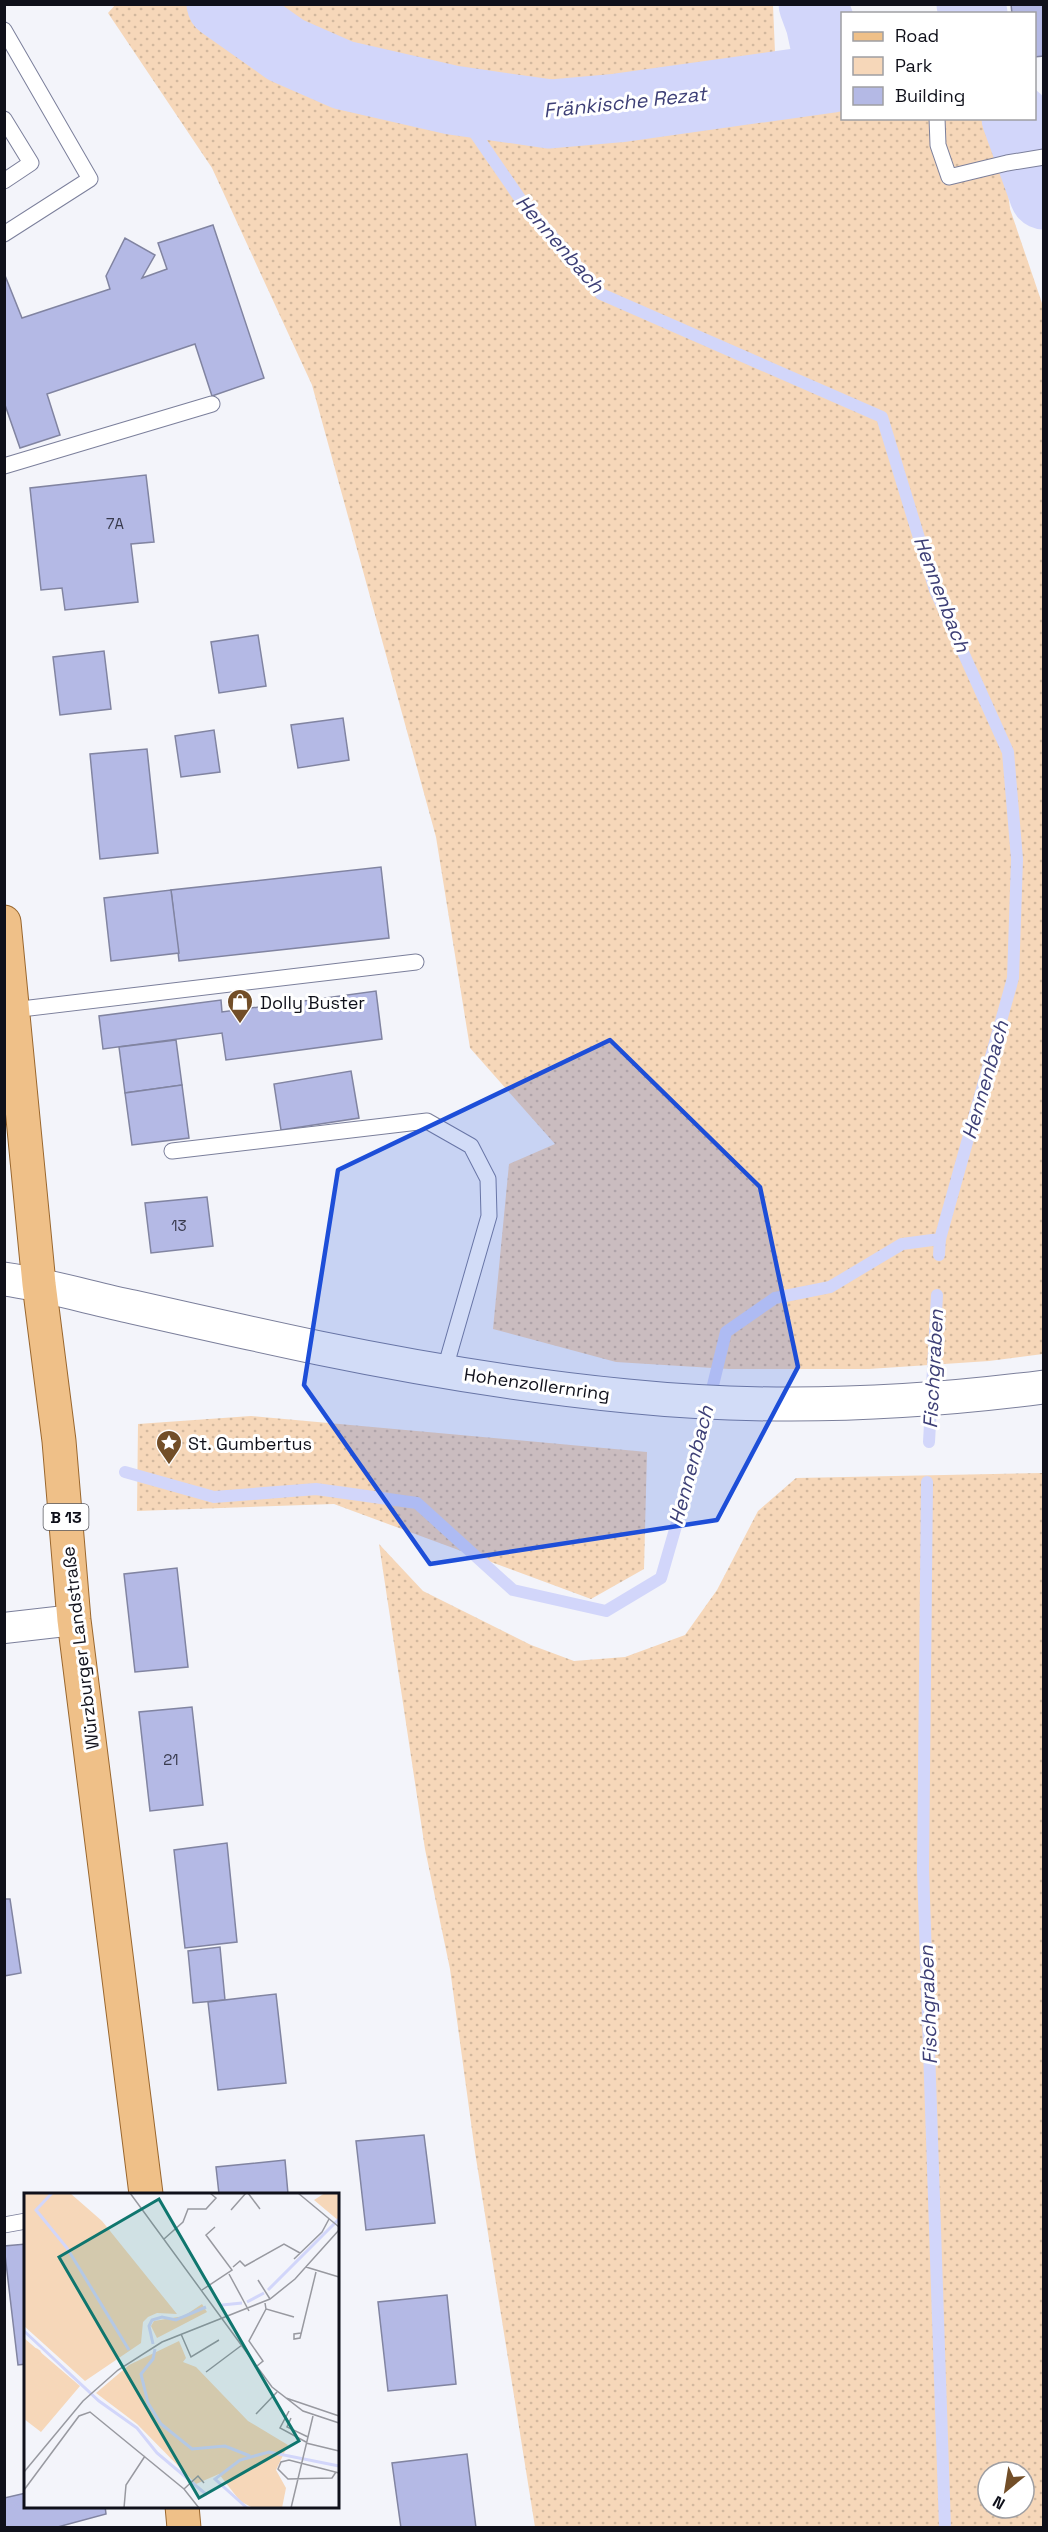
<svg xmlns="http://www.w3.org/2000/svg" width="1048" height="2532" viewBox="0 0 1048 2532" font-family="'Space Grotesk',sans-serif">
<style>
.green{fill:url(#green-dots);fill-rule:evenodd}
.lines{fill:none;stroke-linecap:round;stroke-linejoin:round}
.stream{stroke:#d2d6fa;stroke-width:12}
.river{stroke:#d2d6fa;stroke-width:69}
.building{fill:#b4b9e5;stroke:#8184a1;stroke-width:1.5}
.lane-casing{stroke:#7b7f9b;stroke-width:17}
.street-casing{stroke:#7b7f9b;stroke-width:32}
.secondary-casing{stroke:#7b7f9b;stroke-width:35}
.primary-casing{stroke:#9a672e;stroke-width:35}
.lane{stroke:#fff;stroke-width:15}
.street{stroke:#fff;stroke-width:30}
.secondary{stroke:#fff;stroke-width:33}
.primary{stroke:#efc088;stroke-width:33}
.marked{fill:#1d4ed8;fill-opacity:0.2;stroke:#1d4ed8;stroke-width:4.5;stroke-linejoin:round}
.labels{text-anchor:middle;dominant-baseline:central;stroke-width:6;stroke-linejoin:round;paint-order:stroke}
.number-label{font-size:15px;fill:#383a4d}
.shield{fill:#fff;stroke:#57585f;stroke-width:1.5}
.shield-label{font-size:16px;font-weight:bold;fill:#0f101a}
.poi-label{font-size:18px;fill:#0f101a;stroke:#fff;text-anchor:start}
.street-label{font-size:18px;fill:#0f101a;stroke:#fff}
.water-label{font-size:20px;font-style:italic;fill:#3d3f76;stroke:#fff}
.inset-river{fill:none;stroke:#d2d6fa;stroke-width:3}
.inset-road{fill:none;stroke:#9899a0;stroke-width:1.5}
.view{fill:#0f766e;fill-opacity:0.15;stroke:#0f766e;stroke-width:3}
.inset-edge{fill:none;stroke:#0f101a;stroke-width:3}
</style>
<defs>
<pattern id="green-dots" width="8" height="8" patternUnits="userSpaceOnUse" patternTransform="scale(1.5)"><rect width="8" height="8" fill="#f6d7b9"/><path d="M2 2h.1M6 6h.1" fill="none" stroke="#d2b89e" stroke-width="1.8" stroke-linecap="round"/></pattern>
</defs>
<rect width="100%" height="100%" fill="#f3f4fa"/>
<g class="green">
<polygon points="116,4 773,5 777,101 831,93 842,95 842,118 983,118 1000,125 1010,209 1044,309 1043,1354 989,1361 869,1369 729,1369 616,1362 493,1329 509,1164 555,1144 470,1048 436,837 312,385 212,168 108,13"/>
<polygon points="251,1416 647,1452 644,1569 591,1599 334,1504 137,1511 138,1424"/>
<path d="M1043 1473V2527H535L475 2152 450 1969 425 1849 379 1544 423 1591 531 1645 574 1661 625 1657 685 1635 717 1590 758 1511 796 1478ZM988 2472H1024V2508H988Z"/>
</g>
<g class="lines">
<g class="stream">
<polyline points="832,78 842,80"/>
<polyline points="939,1255 940,1239"/>
<polyline points="929,1442 937,1295"/>
<polyline points="125,1472 214,1497 316,1489 417,1503 513,1590 606,1611 661,1578 693,1467 726,1332 775,1298 830,1287 902,1244 940,1239 1013,978 1017,859 1008,752 935,590 882,417 601,294 521,200 452,100"/>
<polyline points="927,1482 923,1869 945,2528"/>
</g>
<g class="river">
<polyline points="221,4 286,50 343,75 452,100 550,114 618,108 832,78 820,23 813,4"/>
<polyline points="971,4 973,14"/>
<polyline points="1016,118 1044,195"/>
</g>
</g>
<g class="building">
<polygon points="1011,4 1044,4 1044,56 1034,57 1034,14 1012,14"/>
<polygon points="213,225 264,378 212,396 195,344 47,394 60,435 20,448 4,402 4,273 22,318 110,289 106,276 125,238 155,255 142,278 167,269 158,243"/>
<polygon points="146,475 154,542 131,544 138,602 65,610 62,588 41,590 30,488"/>
<polygon points="258,635 266,686 219,693 211,642"/>
<polygon points="104,651 111,709 60,715 53,657"/>
<polygon points="343,718 349,760 298,768 291,725"/>
<polygon points="214,730 220,772 181,777 175,736"/>
<polygon points="147,749 158,853 100,859 90,754"/>
<polygon points="381,867 389,938 179,961 171,890"/>
<polygon points="171,890 179,953 111,961 104,898"/>
<polygon points="376,991 382,1039 226,1060 222,1033 103,1049 99,1016 221,1000 222,1012"/>
<polygon points="176,1040 182,1085 125,1093 119,1047"/>
<polygon points="351,1071 359,1118 281,1130 274,1084"/>
<polygon points="182,1085 189,1138 132,1145 125,1093"/>
<polygon points="207,1197 213,1246 151,1253 145,1203"/>
<polygon points="177,1568 188,1667 135,1672 124,1574"/>
<polygon points="192,1707 203,1805 150,1811 139,1712"/>
<polygon points="227,1843 237,1942 185,1948 174,1850"/>
<polygon points="4,1899 10,1899 21,1973 4,1976"/>
<polygon points="220,1947 225,2000 193,2003 188,1951"/>
<polygon points="276,1994 286,2083 218,2090 208,2002"/>
<polygon points="424,2135 435,2223 366,2230 356,2141"/>
<polygon points="285,2160 288,2194 219,2194 216,2167"/>
<polygon points="26,2244 26,2364 18,2365 4,2246"/>
<polygon points="447,2295 456,2384 388,2391 378,2302"/>
<polygon points="467,2454 476,2528 401,2528 392,2463"/>
<polygon points="26,2493 26,2506 105,2506 106,2514 54,2528 4,2528 4,2498"/>
</g>
<g class="lines">
<defs>
<g id="lane">
<polyline points="4,30 90,179 4,234"/>
<polyline points="937,118 938,145 949,177 1007,163 1044,157"/>
<polyline points="4,119 31,163 4,181"/>
<polyline points="4,466 212,404"/>
<polyline points="13,1010 416,962"/>
<polyline points="172,1151 427,1121 471,1146 488,1179 489,1216 444,1372"/>
<polyline points="4,2225 26,2221"/>
</g>
<polyline id="street" points="4,1628 74,1620"/>
<path id="secondary" d="M4 1279C48 1285 90 1298 133 1307 195 1321 257 1335 319 1348 421 1369 524 1386 627 1396 765 1410 906 1405 1044 1387"/>
<g id="primary">
<polyline points="4,922 39,1284 59,1441 74,1620 146,2194"/>
<polyline points="182,2506 184,2528"/>
</g>
</defs>
<use href="#lane" class="lane-casing"/>
<use href="#street" class="street-casing"/>
<use href="#secondary" class="secondary-casing"/>
<use href="#primary" class="primary-casing"/>
<use href="#lane" class="lane"/>
<use href="#street" class="street"/>
<use href="#secondary" class="secondary"/>
<use href="#primary" class="primary"/>
</g>
<path class="marked" d="M610 1040 760 1187 798 1367 717 1520 430 1564 304 1385 338 1170Z"/>
<defs>
<symbol id="shop-pin" viewBox="-11 -11 22 30"><path d="M0 17L-7.5 6A9.5 9.5 0 1 1 7.5 6Z" fill="#724e28" stroke="#fff"/><path d="M-5-2.5h2.3a2.7 3.5 0 0 1 5.4 0H5L5.5 6h-11ZM-1.5-2.5h3a1.5 2.3 0 0 0-3 0Z" fill="#fff"/></symbol>
<symbol id="sight-pin" viewBox="-11 -11 22 30"><path d="M0 17L-7.5 6A9.5 9.5 0 1 1 7.5 6Z" fill="#724e28" stroke="#fff"/><path d="M0-6L1.8-2.2L6-1.7L2.9 1.2L3.7 5.4L0 3.3L-3.7 5.4L-2.9 1.2L-6-1.7L-1.8-2.2Z" fill="#fff"/></symbol>
</defs>
<g fill-rule="evenodd">
<use href="#shop-pin" x="225" y="987" width="30" height="40"/>
<use href="#sight-pin" x="154" y="1428" width="30" height="40"/>
</g>
<g class="labels">
<g class="number-label">
<text x="115" y="523">7A</text>
<text x="179" y="1225">13</text>
<text x="171" y="1759">21</text>
</g>
<rect class="shield" x="43.5" y="1504" width="45" height="26" rx="4.5"/>
<g class="shield-label">
<text x="66" y="1517">B 13</text>
</g>
<g class="poi-label">
<text x="260" y="1002">Dolly Buster</text>
<text x="188" y="1443">St. Gumbertus</text>
</g>
<g class="street-label">
<text transform="translate(537 1384) rotate(8)">Hohenzollernring</text>
<text transform="translate(80 1648) rotate(-97)">Würzburger Landstraße</text>
</g>
<g class="water-label">
<text transform="translate(625 102) rotate(-6)">Fränkische Rezat</text>
<text transform="translate(560 244) rotate(49)">Hennenbach</text>
<text transform="translate(942 594) rotate(69)">Hennenbach</text>
<text transform="translate(985 1080) rotate(-74)">Hennenbach</text>
<text transform="translate(933 1369) rotate(-87)">Fischgraben</text>
<text transform="translate(691 1465) rotate(-75)">Hennenbach</text>
<text transform="translate(928 2005) rotate(-92)">Fischgraben</text>
</g>
</g>
<g transform="translate(24 2193)">
<rect width="315" height="315" fill="#f3f4fa"/>
<path d="M0 0H46L78 28 153 121 133 120 124 124 119 129 117 150 61 188 0 133ZM301 0H315V28L290 7ZM178 111 183 119 133 145 127 133 130 128 160 123ZM0 145 56 193 17 239 0 226ZM155 148 162 165 159 169 172 174 224 228 264 252 252 277 262 295 258 315H229L216 308 195 281 172 291 113 231 72 200 105 172Z" fill="#f6d7b9"/>
<path d="M2 163a8 8 0 1 1 16 0a8 8 0 1 1-16 0Z" fill="#f6d7b9"/>
<path class="inset-river" d="M28 0 12 17 43 55 105 157M244 97 315 26M223 109 240 100M198 112 218 110M0 138 75 208 113 235 133 260 183 302M129 151 125 133 128 127 138 124 152 127 182 114M131 156 129 166 117 181 124 210 137 231 168 256 201 253 226 263M223 315 191 286 216 267 245 259 315 273"/>
<path class="inset-road" d="M106 0 248 194 279 218 315 230M224 0 236 16M274 0 315 34M207 17 222 0M140 46 159 29 164 16H182L192 5 186 0M270 66 298 39 305 26M209 74 216 68 221 73 260 51 276 60M282 74 315 84M205 81 225 118M234 87 246 106M178 97 208 77 182 42 191 34M241 110 242 116 270 124M277 140 270 141V146L276 145 292 79M157 141 167 164 195 147M233 173 239 168 225 148 242 116M182 179 218 152M262 205 315 223M265 218 256 235 282 249M232 221 253 199M267 225 263 234 284 244M282 250 315 258M0 279 59 208 94 177 138 149 246 106 271 86 315 37M312 279 308 285 264 286 254 276 257 269 265 267 315 280M160 296 174 283 180 290M0 297 55 223 66 219 160 296 175 315M100 315 102 292 121 263M267 315 289 223"/>
<path class="view" d="M135 6 275 248 175 305 35 64Z"/>
<rect width="315" height="315" class="inset-edge"/>
</g>
<rect width="1048" height="2532" fill="none" stroke="#0f101a" stroke-width="12"/>
<rect x="841" y="12" width="195" height="108" fill="#ffffff" stroke="#9f9fa3" stroke-width="1.5"/>
<rect x="853" y="32" width="30" height="9" fill="#efc088" stroke="#9f9fa3" stroke-width="1.5"/>
<text x="895" y="42" font-size="18" fill="#0f101a">Road</text>
<rect x="853" y="57" width="30" height="18" fill="#f6d7b9" stroke="#9f9fa3" stroke-width="1.5"/>
<text x="895" y="72" font-size="18" fill="#0f101a">Park</text>
<rect x="853" y="87" width="30" height="18" fill="#b4b9e5" stroke="#9f9fa3" stroke-width="1.5"/>
<text x="895" y="102" font-size="18" fill="#0f101a">Building</text>
<g transform="translate(1006 2490) rotate(210)"><circle r="28" fill="#ffffff" stroke="#9f9fa3" stroke-width="1.5"/>
<path d="M0-4.5L10 22L0 15L-10 22Z" fill="#724e28"/>
<text y="-9" font-size="16" font-weight="bold" text-anchor="middle" fill="#0f101a">N</text>
</g>
</svg>
